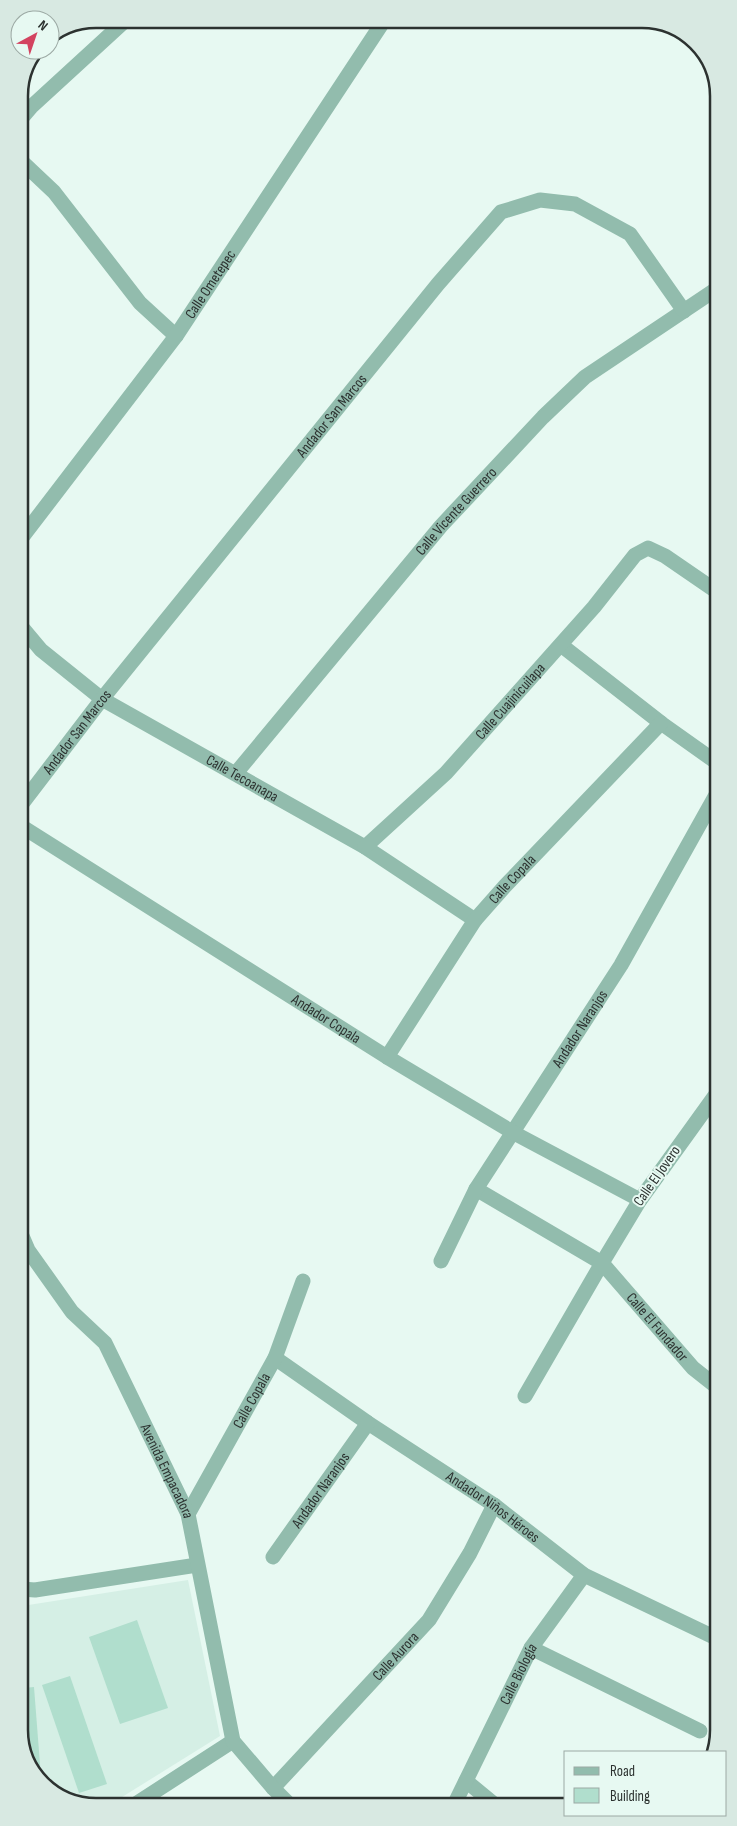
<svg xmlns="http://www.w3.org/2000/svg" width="737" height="1826" viewBox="0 0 737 1826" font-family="'Sofia Sans Condensed',sans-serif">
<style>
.built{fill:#d5efe5}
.building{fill:#b0decd}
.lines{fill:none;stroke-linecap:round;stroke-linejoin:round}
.minor{stroke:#92bcad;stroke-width:15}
.tertiary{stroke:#92bcad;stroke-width:15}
.labels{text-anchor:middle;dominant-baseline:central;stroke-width:4;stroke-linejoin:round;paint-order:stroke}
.street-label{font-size:15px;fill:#2c3230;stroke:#e7f9f2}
.rim{fill:none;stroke:#2c3230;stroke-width:2.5}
</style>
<rect width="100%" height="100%" fill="#e7f9f2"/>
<polygon class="built" points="188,1580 220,1736 106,1807 90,1807 49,1791 23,1755 22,1606"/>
<g class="building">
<polygon points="137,1620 168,1708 120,1724 89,1637"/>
<polygon points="70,1676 107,1784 79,1793 42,1685"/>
<polygon points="34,1687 41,1777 39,1777 23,1755 23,1688"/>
</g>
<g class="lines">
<g class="minor">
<polyline points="19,121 31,107 127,19"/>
<polyline points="19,159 54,192 140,303 176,336"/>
<path id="s1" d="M20 625 41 650 102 699 365 847 475 920"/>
<polyline points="561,645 661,723 716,762"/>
<path id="s2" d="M236 773 441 526 543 417 585 377 715 290"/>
<path id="s3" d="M21 805 102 699 438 284 501 212 540 200 575 204 630 234 684 311"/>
<path id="s4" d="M365 847 446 773 594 607 635 555 648 548 665 556 716 591"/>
<path id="s5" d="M387 1057 475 920 505 886 661 723"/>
<polyline points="476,1189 602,1263 525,1396"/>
<path id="s6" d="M441 1261 476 1189 621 965 716 795"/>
<path id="s7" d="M275 1358 368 1423 494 1505 584 1575 718 1639"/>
<path id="s8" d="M188 1514 275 1358 303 1281"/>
<path id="s9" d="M273 1557 368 1423"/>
<polyline points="22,1589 35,1590 197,1565"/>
<polyline points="531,1648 700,1731"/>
<polyline points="466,1781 494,1804"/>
<path id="s10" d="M273 1788 429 1620 470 1553 494 1505"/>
<path id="s11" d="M454 1805 531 1648 584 1575"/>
<polyline points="131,1807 233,1741"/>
</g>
<g class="tertiary">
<path id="s12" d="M20 540 176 336 385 19"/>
<path id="s13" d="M21 826 387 1057 514 1133 640 1200"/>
<path id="s14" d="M717 1093 640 1200 602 1263 693 1368 717 1387"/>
<path id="s15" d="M22 1236 28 1250 72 1312 105 1343 188 1514 233 1741 273 1788 291 1806"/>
</g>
</g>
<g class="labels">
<g class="street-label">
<text stroke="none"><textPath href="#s12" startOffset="319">Calle Ometepec</textPath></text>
<text stroke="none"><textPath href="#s3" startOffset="498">Andador San Marcos</textPath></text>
<text stroke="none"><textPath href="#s2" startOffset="342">Calle Vicente Guerrero</textPath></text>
<text stroke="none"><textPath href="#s4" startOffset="206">Calle Cuajinicuilapa</textPath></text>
<text stroke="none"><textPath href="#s3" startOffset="92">Andador San Marcos</textPath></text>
<text stroke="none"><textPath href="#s1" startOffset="272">Calle Tecoanapa</textPath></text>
<text stroke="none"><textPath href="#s5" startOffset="218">Calle Copala</textPath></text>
<text stroke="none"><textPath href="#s13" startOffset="361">Andador Copala</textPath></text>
<text stroke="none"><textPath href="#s6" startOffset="271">Andador Naranjos</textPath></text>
<text transform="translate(657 1176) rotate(-55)">Calle El Jovero</text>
<text stroke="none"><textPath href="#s14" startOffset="290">Calle El Fundador</textPath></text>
<text stroke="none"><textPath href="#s8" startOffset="130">Calle Copala</textPath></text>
<text stroke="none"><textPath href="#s15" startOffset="279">Avenida Empacadora</textPath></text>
<text stroke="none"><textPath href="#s9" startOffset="82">Andador Naranjos</textPath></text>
<text stroke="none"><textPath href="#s7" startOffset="264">Andador Niños Héroes</textPath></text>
<text stroke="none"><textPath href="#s10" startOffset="180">Calle Aurora</textPath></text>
<text stroke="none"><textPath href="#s11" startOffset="146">Calle Biología</textPath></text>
</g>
</g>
<path d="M0 0H737V1826H0ZM96 28H642A68 68 0 0 1 710 96V1730A68 68 0 0 1 642 1798H96A68 68 0 0 1 28 1730V96A68 68 0 0 1 96 28Z" fill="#d8e9e2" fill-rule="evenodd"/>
<path class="rim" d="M96 28H642A68 68 0 0 1 710 96V1730A68 68 0 0 1 642 1798H96A68 68 0 0 1 28 1730V96A68 68 0 0 1 96 28Z"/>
<rect x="564" y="1751" width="162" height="65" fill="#e7f9f2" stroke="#9ca9a4"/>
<rect x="574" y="1767" width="25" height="8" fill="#92bcad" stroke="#9ca9a4"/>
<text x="610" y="1776" font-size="15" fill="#2c3230">Road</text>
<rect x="574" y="1788" width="25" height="15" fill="#b0decd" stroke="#9ca9a4"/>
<text x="610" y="1801" font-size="15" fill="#2c3230">Building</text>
<g transform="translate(35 35) rotate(40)"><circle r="24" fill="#e7f9f2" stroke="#9ca9a4"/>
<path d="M0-4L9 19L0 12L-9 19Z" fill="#d34360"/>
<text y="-8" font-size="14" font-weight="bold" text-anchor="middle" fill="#2c3230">N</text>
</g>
</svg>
